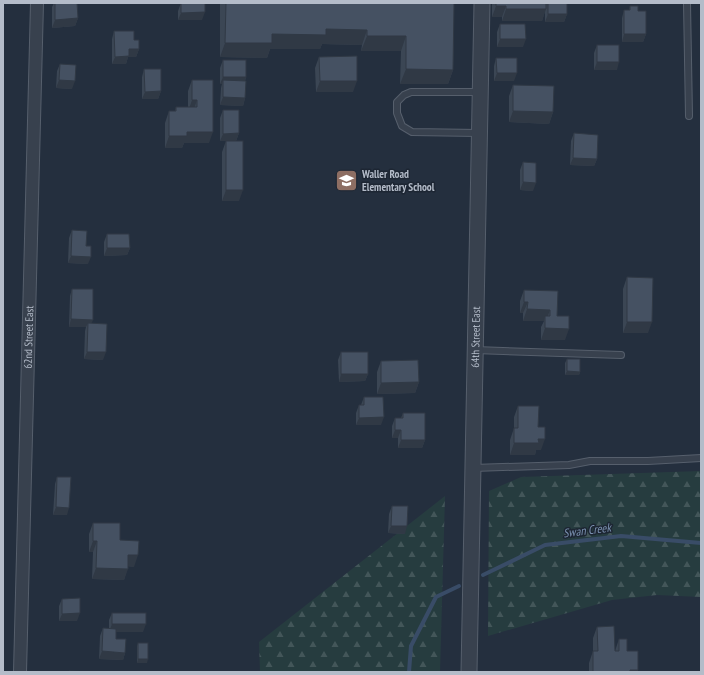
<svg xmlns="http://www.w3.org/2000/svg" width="704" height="675" viewBox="0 0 704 675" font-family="'PT Sans Narrow',sans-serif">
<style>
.forest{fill:url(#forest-firs)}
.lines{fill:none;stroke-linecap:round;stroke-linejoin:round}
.stream{stroke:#394c67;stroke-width:4}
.service-casing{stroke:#565f6c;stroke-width:8}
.minor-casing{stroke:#565f6c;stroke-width:14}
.tertiary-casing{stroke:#565f6c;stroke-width:17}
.service{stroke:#38414e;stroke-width:6}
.minor{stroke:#38414e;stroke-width:12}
.tertiary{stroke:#38414e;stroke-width:15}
.wall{fill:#3b4654}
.shaded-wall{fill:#303945}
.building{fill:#455162;stroke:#303945}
.labels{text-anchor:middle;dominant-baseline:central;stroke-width:3;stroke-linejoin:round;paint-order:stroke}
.poi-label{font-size:11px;font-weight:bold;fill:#b4bcc9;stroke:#1d2633;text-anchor:start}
.street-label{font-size:11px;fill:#b4bcc9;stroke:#1d2633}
.water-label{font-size:12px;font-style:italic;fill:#7c92b1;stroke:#1d2633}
</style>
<defs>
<pattern id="forest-firs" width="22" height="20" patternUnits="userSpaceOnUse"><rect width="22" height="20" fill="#263c3f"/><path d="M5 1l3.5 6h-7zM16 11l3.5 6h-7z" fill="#435659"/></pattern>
</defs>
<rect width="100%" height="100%" fill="#242f3e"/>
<g class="forest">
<polygon points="701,471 701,597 657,595 612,600 488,636 489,491 521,477"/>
<polygon points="445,496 440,672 260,672 259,642"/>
</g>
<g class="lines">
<g class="stream">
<polyline points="483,575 545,545 621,536 701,543"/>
<polyline points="409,672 411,646 436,597 459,586"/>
</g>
<defs>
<g id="service">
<polyline points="687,3 689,116"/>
<polyline points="478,133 412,132 402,126 397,113 397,102 404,95 411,92 479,92"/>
<polyline points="475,350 621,355"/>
<polyline points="473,468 569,465 590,461 648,461 701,458"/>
</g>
<g id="minor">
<path id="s1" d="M20 672 37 3"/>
</g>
<g id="tertiary">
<path id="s2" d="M469 672 482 3"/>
</g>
</defs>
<use href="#service" class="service-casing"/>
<use href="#minor" class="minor-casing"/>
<use href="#tertiary" class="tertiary-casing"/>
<use href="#service" class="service"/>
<use href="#minor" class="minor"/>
<use href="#tertiary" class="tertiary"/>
</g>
<g class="wall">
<polygon points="54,3 77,3 78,18 75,26 52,28 52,7"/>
<polygon points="181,3 202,20 178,20 178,11"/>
<polygon points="220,3 454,3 453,70 448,84 400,84 401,51 361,51 362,45 322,44 320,49 270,49 267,58 220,57"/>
<polygon points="492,3 567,3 567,14 564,22 545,22 545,11 542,21 502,21 502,17 492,17"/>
<polygon points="630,6 638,11 646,34 643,42 622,42 622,18 624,10 629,10"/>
<polygon points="500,24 523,47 497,47 497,32"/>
<polygon points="114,31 134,40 139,49 136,57 128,57 126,64 112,64 112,39"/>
<polygon points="597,45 617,70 594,70 594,53"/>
<polygon points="319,57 353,92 316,92 315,68"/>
<polygon points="496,58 514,81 494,81 494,66"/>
<polygon points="223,60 246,77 245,81 245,98 243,106 220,105 221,88 222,84 220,84 220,68"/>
<polygon points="60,64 72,89 56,88 57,71"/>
<polygon points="144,69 161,91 158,99 142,99 142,77"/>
<polygon points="192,80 209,143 184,143 182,148 165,148 165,123 169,111 175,111 176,107 188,107 188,91"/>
<polygon points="513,85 553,112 549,124 509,122 509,96"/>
<polygon points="223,110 239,133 236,141 239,201 222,201 222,152 226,141 220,141 220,118"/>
<polygon points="574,133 597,159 594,166 570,165 571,141"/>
<polygon points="523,162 533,191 520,190 520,170"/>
<polygon points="72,230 86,246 88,264 68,263 69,238"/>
<polygon points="107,234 130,248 127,255 104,256 104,242"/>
<polygon points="627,277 648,333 623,333 623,289"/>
<polygon points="72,289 91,323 103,360 84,359 85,331 86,327 69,327 70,296"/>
<polygon points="524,290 557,316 565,340 541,340 541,327 544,321 523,321 523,313 520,313 520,301"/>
<polygon points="341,352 368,374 365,381 339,382 338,360"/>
<polygon points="567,359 580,372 579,375 565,375 565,363"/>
<polygon points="381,361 419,382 415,393 377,394 377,372"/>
<polygon points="364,397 381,425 356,425 356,413 359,405 361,405"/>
<polygon points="518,406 538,427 541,450 536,450 535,455 510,455 510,440 514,428 514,417"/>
<polygon points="403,413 425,440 422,448 398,448 398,438 392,438 392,426 395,418 401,418"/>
<polygon points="57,477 67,515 53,515 55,484"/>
<polygon points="392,506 405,534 388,533 389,514"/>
<polygon points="93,523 120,540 134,567 128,566 124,580 92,579 93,552 89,552 89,534"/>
<polygon points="62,599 77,621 59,621 59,606"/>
<polygon points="112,613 143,632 116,632 116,639 125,653 123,660 99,659 100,636 103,628 109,628 109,620"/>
<polygon points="597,627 615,651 619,639 627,651 638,672 589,672 589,663 593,651 593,638"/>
<polygon points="138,643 147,663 137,663 137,646"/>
</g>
<g class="shaded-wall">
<polygon points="496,6 506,6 502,17 492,17"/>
<polygon points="506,9 546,9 542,21 502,21"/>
<polygon points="205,12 202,20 178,20 181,13"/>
<polygon points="548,14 567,14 564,22 545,22"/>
<polygon points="78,18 75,26 52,28 55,20"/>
<polygon points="326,29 367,30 362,45 322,44 320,49 270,49 267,58 220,57 225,43 272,34"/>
<polygon points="624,34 646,34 643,42 622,42"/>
<polygon points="367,36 406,36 401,51 361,51"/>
<polygon points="500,39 526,39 523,47 497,47"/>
<polygon points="129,49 139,49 136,57 128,57 126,64 112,64 115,57"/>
<polygon points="597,62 619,62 617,70 594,70"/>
<polygon points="406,69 453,70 448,84 400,84"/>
<polygon points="497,73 517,73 514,81 494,81"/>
<polygon points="223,77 246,77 244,84 223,80 222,84 220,84"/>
<polygon points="59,80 75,81 72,89 56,88"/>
<polygon points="320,81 357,81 353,92 316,92"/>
<polygon points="161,91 158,99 142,99 145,92"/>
<polygon points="223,97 245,98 243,106 220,105"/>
<polygon points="192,100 197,100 193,112 188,112"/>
<polygon points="513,111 553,112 549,124 509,122"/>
<polygon points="187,132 213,132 209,143 184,143 182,148 165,148 169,136"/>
<polygon points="239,133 236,141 220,141 223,134"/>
<polygon points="573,158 597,159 594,166 570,165"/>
<polygon points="523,182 536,183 533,191 520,190"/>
<polygon points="226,190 243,190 239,201 222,201"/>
<polygon points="107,248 130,248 127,255 104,256"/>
<polygon points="71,256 91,257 88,264 68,263"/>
<polygon points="524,302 528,302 523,313 520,313"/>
<polygon points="527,309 550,310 546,321 545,316 544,321 523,321"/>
<polygon points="71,319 93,320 90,327 88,323 86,327 69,327"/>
<polygon points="627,322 652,322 648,333 623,333"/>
<polygon points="545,328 569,329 565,340 541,340"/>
<polygon points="87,352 106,352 103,360 84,359"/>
<polygon points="567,371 580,372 579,375 565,375"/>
<polygon points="341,374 368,374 365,381 339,382"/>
<polygon points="419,382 415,393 377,394 381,383"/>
<polygon points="384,417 381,425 356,425 359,418"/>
<polygon points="395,430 401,430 398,438 392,438"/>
<polygon points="538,439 545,439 541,450 536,450 535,455 510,455 514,443"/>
<polygon points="401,440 425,440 422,448 398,448"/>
<polygon points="56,507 69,508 67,515 53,515"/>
<polygon points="391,526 407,526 405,534 388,533"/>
<polygon points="93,541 97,541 93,552 89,552"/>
<polygon points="128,555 138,555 134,567 124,566"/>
<polygon points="96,568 128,569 124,580 92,579"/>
<polygon points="80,613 77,621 59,621 62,614"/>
<polygon points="112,624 146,624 143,632 109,632"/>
<polygon points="102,651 125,653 123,660 99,659"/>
<polygon points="138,659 148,659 147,663 137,663"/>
<rect x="630" y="670" width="8" height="2"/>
</g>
<g class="building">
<polygon points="55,3 77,3 78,18 55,20"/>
<polygon points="181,3 205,3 205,12 181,13"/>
<polygon points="226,3 454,3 453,70 406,69 406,36 367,36 367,30 326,29 326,35 272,34 272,43 225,43"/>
<polygon points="496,3 546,3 546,9 506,9 506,6 496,6"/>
<rect x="548" y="3" width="19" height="11"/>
<polygon points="630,6 638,6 638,11 646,11 646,34 624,34 624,10 630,10"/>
<polygon points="500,24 525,24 526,39 500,39"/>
<polygon points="114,31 134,31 134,40 139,40 139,49 129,49 129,56 115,57"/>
<rect x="597" y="45" width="22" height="17"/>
<polygon points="357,56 357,81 320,81 319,57"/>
<polygon points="496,58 517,58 517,73 497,73"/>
<rect x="223" y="60" width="23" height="17"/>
<polygon points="60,64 76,65 75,81 59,80"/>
<polygon points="144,69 161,69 161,91 145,92"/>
<polygon points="192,80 213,80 213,132 187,132 187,136 169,136 169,111 176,111 176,107 197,107 197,100 192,100"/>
<polygon points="223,80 246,81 245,98 223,97"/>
<polygon points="513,85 554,86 553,112 513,111"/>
<polygon points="223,110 239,110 239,133 223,134"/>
<polygon points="574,133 598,135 597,159 573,158"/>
<rect x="226" y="141" width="17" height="49"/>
<polygon points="523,162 536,163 536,183 523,182"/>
<polygon points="72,230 87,231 86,246 91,246 91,257 71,256"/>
<polygon points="107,234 129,234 130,248 107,248"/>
<polygon points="627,277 653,278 652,322 627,322"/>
<polygon points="72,289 93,289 93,320 71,319"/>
<polygon points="524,290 558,291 557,316 569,316 569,329 545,328 545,316 550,316 550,310 527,309 528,302 524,302"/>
<polygon points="88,323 107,324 106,352 87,352"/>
<rect x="341" y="352" width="27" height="22"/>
<polygon points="567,359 580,359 580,372 567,371"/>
<polygon points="418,360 419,382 381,383 381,361"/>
<polygon points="364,397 383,397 384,417 359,418 359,405 364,405"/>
<polygon points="518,406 539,406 538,427 545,427 545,439 538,439 539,443 514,443 514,428 518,428"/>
<polygon points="403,413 425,413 425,440 401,440 401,430 395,430 395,418 403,418"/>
<polygon points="57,477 71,477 69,508 56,507"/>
<polygon points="392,506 408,506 407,526 391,526"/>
<polygon points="93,523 120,523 120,540 139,541 138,555 128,555 128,569 96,568 97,541 93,541"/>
<polygon points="80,598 80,613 62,614 62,599"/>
<rect x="112" y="613" width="34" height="11"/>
<polygon points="614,626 615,651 619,651 619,639 627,639 627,651 638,651 638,670 630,670 630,672 593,672 593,651 598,651 597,627"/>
<polygon points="103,628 116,629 116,639 126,639 125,653 102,651"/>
<rect x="138" y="643" width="10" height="16"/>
<polygon points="69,671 93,672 68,672"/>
</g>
<defs>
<symbol id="school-square" viewBox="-11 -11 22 22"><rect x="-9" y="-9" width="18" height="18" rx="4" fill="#8d6e63" stroke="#1d2633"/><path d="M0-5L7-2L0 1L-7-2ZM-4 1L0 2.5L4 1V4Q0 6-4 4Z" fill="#fff"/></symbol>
</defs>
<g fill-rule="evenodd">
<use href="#school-square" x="334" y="168" width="25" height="25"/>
</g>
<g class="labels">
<g class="poi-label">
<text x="362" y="174">Waller Road<tspan x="362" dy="13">Elementary School</tspan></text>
</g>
<g class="street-label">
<text stroke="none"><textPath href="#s1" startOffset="335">62nd Street East</textPath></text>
<text stroke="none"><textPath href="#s2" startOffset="335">64th Street East</textPath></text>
</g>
<g class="water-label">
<text transform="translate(587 530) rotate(-7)">Swan Creek</text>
</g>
</g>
<rect width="704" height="675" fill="none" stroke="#b4bcc9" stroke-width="8"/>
</svg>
